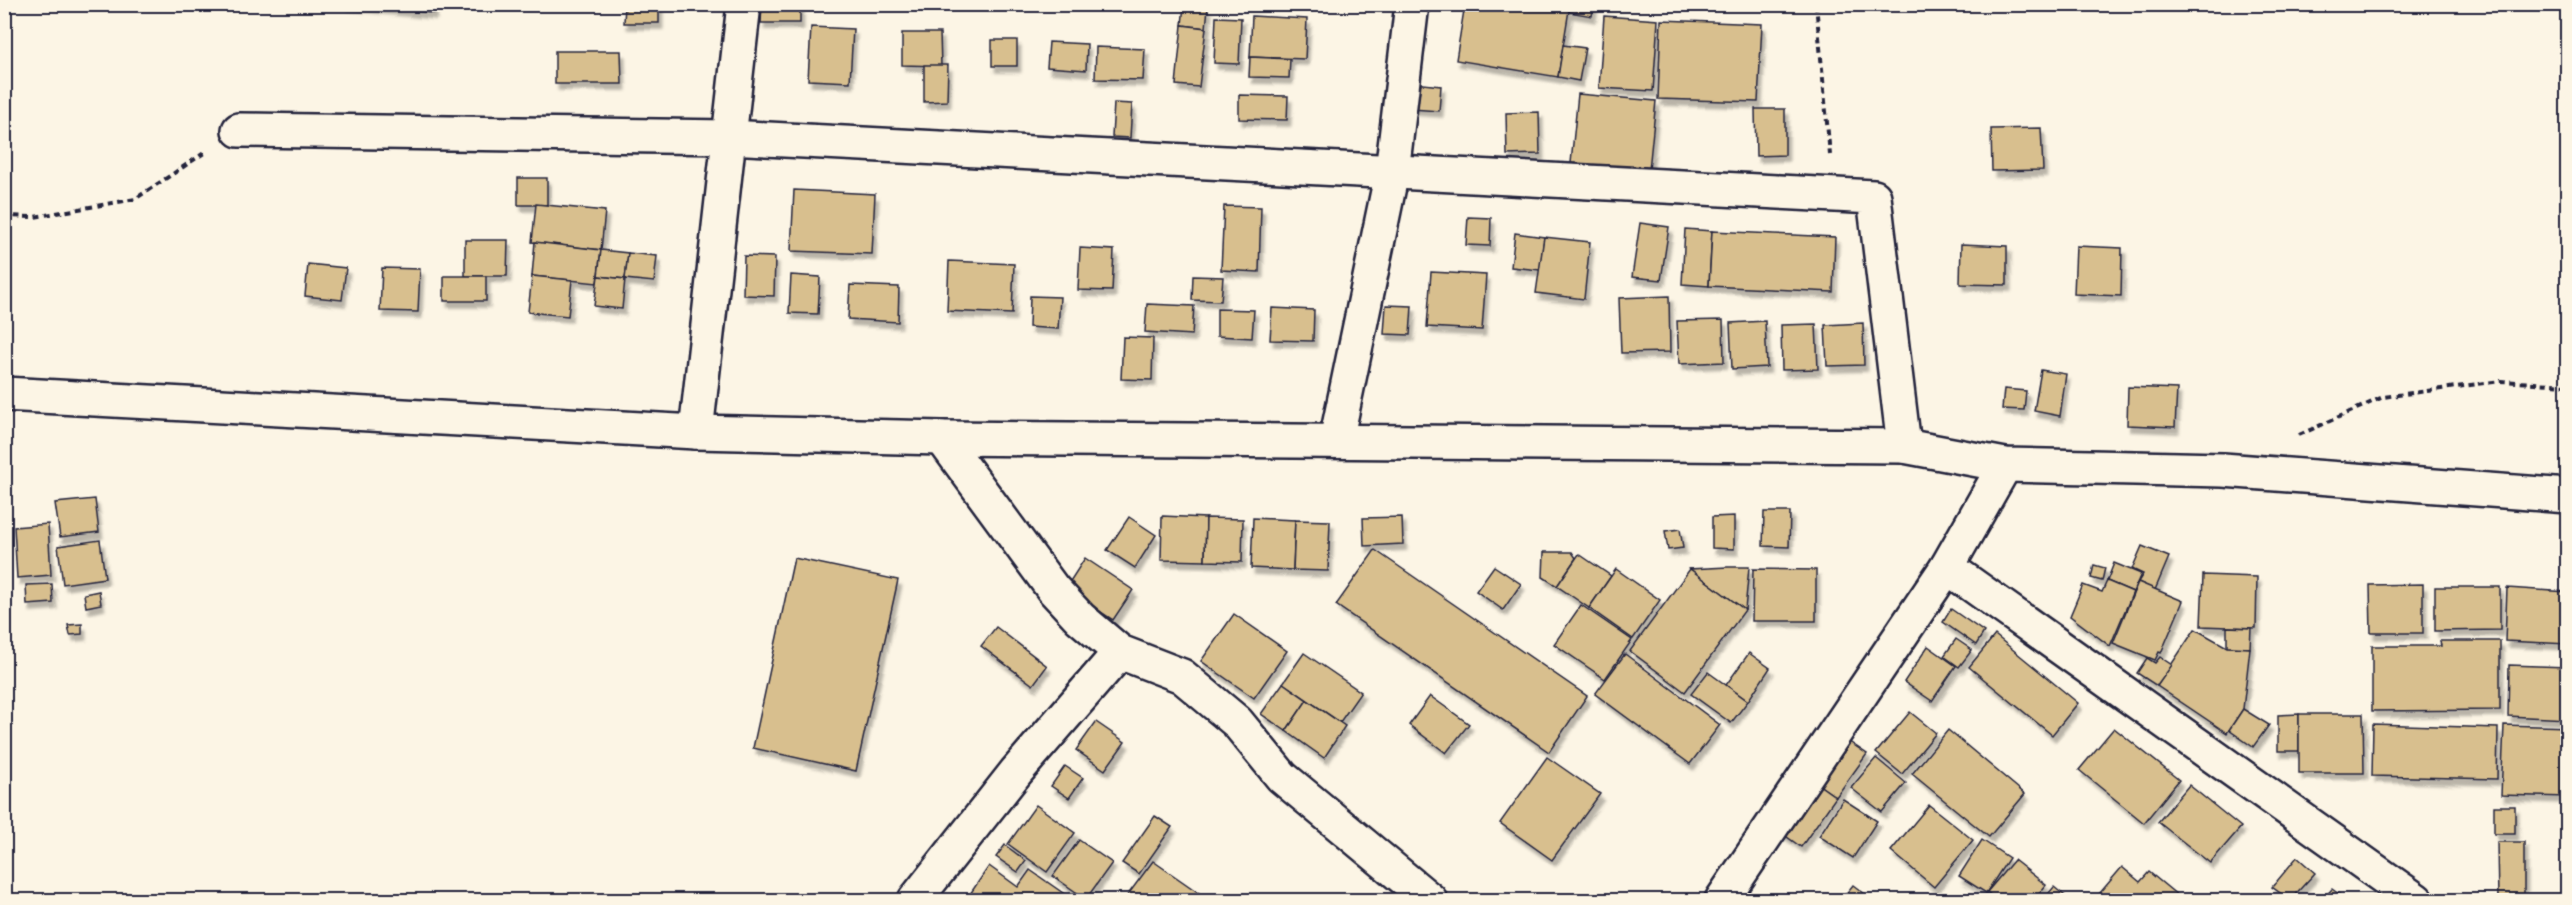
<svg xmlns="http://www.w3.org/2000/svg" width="2572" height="905" viewBox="0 0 2572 905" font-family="'Comic Neue',sans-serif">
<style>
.building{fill:#d8bf8e;stroke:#22223b;stroke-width:1.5;filter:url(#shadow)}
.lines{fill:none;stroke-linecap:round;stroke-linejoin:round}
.street-casing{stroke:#22223b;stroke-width:38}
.path{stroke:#22223b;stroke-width:4;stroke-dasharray:6 4.5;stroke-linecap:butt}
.street{stroke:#fcf5e5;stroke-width:33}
</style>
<defs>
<filter id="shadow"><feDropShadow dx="3.5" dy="6" stdDeviation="1.5" flood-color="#0004"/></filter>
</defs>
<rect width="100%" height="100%" fill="#fcf5e5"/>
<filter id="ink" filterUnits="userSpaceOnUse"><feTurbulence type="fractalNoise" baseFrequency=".0167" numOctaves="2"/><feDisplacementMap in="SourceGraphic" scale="12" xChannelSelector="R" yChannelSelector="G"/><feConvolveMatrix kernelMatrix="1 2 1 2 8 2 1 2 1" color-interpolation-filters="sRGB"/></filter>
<g filter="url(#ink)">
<g class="building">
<polygon points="343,4 434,4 433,13"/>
<polygon points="625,4 659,4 659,23 624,23"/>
<polygon points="762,4 800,4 800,23 761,23"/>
<polygon points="1465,4 1570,4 1558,77 1456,60"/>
<polygon points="1570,4 1594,4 1592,16 1569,12"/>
<polygon points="1184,5 1208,8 1206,28 1182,25"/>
<polygon points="1252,16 1307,19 1305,59 1250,57"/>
<polygon points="1604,16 1658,20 1653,91 1599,88"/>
<polygon points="1216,17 1241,18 1239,64 1214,63"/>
<polygon points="1661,20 1762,24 1758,102 1658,99"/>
<polygon points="1182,25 1206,28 1199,87 1176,85"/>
<polygon points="811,27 853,29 850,82 808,80"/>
<polygon points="902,33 940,33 941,66 902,65"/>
<rect x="992" y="40" width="25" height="26"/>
<polygon points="1049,42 1087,44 1086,70 1047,67"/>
<polygon points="1563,45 1585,48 1579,81 1558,77"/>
<polygon points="1096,47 1145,49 1143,80 1095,79"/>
<polygon points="555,51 621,51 622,84 555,84"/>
<polygon points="1250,57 1290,59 1289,78 1249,77"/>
<polygon points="924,65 948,65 947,101 924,102"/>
<polygon points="1414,83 1441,86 1439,111 1412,109"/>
<polygon points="1578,94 1656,101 1649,170 1571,163"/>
<polygon points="1239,95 1288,96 1287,120 1239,119"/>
<polygon points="1114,103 1132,104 1130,138 1112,137"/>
<polygon points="1755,109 1785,109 1785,155 1756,156"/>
<polygon points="1539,112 1540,154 1507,155 1506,113"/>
<polygon points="2041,128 2043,170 1992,171 1991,129"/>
<rect x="518" y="178" width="29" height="27"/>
<polygon points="794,190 875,194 872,254 791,251"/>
<polygon points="536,204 605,211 601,250 532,242"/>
<polygon points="1224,206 1261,207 1259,272 1221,270"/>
<polygon points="1468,217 1491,218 1490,246 1466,245"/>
<polygon points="1640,223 1669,227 1661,280 1632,277"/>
<polygon points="1685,229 1712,231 1709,286 1682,284"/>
<polygon points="1712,231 1835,237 1833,292 1709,286"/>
<polygon points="1515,233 1544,237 1540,270 1511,267"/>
<polygon points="1544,237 1590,242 1584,299 1536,293"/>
<polygon points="465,240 508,240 507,276 465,276"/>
<polygon points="535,242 601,250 597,283 532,276"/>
<polygon points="1961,244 2007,246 2007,285 1960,284"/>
<polygon points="2076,246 2122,248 2121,296 2074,294"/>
<polygon points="1080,248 1114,250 1112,291 1078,290"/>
<polygon points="601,250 628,253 625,279 598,276"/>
<polygon points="628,253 657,256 654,282 625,279"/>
<polygon points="744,256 775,257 774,296 743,295"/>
<polygon points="949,261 1014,264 1012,314 947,311"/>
<polygon points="308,264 346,268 342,300 305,296"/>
<polygon points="382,268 420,269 418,312 380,311"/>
<polygon points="1431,272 1486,275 1482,330 1427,327"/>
<polygon points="791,275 820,277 818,314 789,313"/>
<rect x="444" y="276" width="42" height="25"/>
<polygon points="532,276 572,280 568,316 528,312"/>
<polygon points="598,276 625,279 622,309 594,306"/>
<polygon points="1193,276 1223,277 1221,301 1192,300"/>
<polygon points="850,285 899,287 898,322 848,319"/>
<polygon points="1030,296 1060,297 1058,329 1029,327"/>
<polygon points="1669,296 1670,352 1621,353 1619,298"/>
<polygon points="1147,304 1194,306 1192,335 1145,332"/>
<polygon points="1386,305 1412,306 1410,335 1384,334"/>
<polygon points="1272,308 1314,310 1313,341 1270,340"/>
<polygon points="1217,309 1254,310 1252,338 1217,336"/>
<polygon points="1723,320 1724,362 1679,364 1677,321"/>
<polygon points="1765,321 1767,367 1732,369 1730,323"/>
<polygon points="1863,323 1864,365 1827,366 1825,325"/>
<polygon points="1816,324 1818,369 1782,370 1781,325"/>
<polygon points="1123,337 1153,338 1152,380 1121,379"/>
<polygon points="2041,370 2066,374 2060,416 2034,411"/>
<polygon points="2128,387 2177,389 2175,427 2127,425"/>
<polygon points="2004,389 2026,391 2024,410 2002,409"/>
<polygon points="95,499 99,532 60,537 55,503"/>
<polygon points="1764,512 1790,512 1789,547 1763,546"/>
<polygon points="1162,516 1206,518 1205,561 1161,560"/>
<polygon points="1734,516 1734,549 1712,548 1712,517"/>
<polygon points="1129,517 1156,535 1135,568 1107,550"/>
<polygon points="1402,517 1403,544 1364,546 1363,518"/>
<polygon points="1206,518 1243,519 1242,562 1205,561"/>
<polygon points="1253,518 1295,520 1293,570 1251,568"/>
<polygon points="1295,520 1330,521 1328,571 1293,570"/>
<polygon points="48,524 51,575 17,578 14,527"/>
<polygon points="1680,529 1683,548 1668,550 1665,531"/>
<polygon points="100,540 105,578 63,584 58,546"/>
<polygon points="2142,546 2169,557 2155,590 2138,582 2143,574 2132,569"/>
<polygon points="1375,550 1587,696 1549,752 1336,605"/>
<polygon points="1544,552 1572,552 1576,558 1557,586 1543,577"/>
<polygon points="1579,554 1611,576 1589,608 1557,586"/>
<polygon points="794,558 898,580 856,771 753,748"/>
<polygon points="1085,558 1133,590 1113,620 1065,589"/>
<polygon points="2114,563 2141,574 2133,592 2107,581"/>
<polygon points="2094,565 2105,568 2102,581 2091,578"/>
<polygon points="1494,566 1521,584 1503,610 1476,591"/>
<polygon points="1728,567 1749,567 1745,610 1690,569"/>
<polygon points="1616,569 1660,600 1633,639 1589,608"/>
<polygon points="1690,569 1745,610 1685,692 1630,651"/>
<polygon points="1753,569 1816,570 1816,621 1752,621"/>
<polygon points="2203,575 2257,577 2256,628 2201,626"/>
<polygon points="2107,581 2133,592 2110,646 2070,616 2083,585 2102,592"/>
<polygon points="2138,582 2183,601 2161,653 2159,652 2155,660 2113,643"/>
<polygon points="52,584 53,603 27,605 26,585"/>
<polygon points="2423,584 2423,633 2371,633 2370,585"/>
<polygon points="2435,587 2500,587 2500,630 2435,631"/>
<polygon points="2507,588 2568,592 2568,644 2505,641"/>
<polygon points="99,591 101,604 86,607 84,594"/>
<polygon points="1581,605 1632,640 1605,679 1554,644"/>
<polygon points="1951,609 1984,632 1976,645 1943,622"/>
<polygon points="1234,614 1287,651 1254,698 1201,661"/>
<polygon points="82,624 82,634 70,635 68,625"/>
<polygon points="996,627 1047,666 1033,685 981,646"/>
<polygon points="2227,627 2251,628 2250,648 2227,647"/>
<polygon points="2195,629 2227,647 2250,648 2243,709 2227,733 2157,686"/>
<polygon points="1995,635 2078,703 2052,735 1969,667"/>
<polygon points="1956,639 1972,650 1959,667 1944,656"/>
<polygon points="2440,641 2500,641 2500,710 2372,711 2372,646 2441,646"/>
<polygon points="1928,646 1956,666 1932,701 1904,682"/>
<polygon points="1304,653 1361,692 1340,722 1283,683"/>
<polygon points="1749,653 1770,668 1748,701 1726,685"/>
<polygon points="1625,654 1720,725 1690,764 1595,694"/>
<polygon points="2160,657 2172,665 2157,686 2137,673 2147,658 2155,663"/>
<polygon points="2509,665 2568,667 2568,719 2508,716"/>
<polygon points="1708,672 1748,701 1731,723 1691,694"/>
<polygon points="1283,683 1307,700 1286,731 1261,714"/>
<polygon points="1430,696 1469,724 1446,753 1409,725"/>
<polygon points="1307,700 1345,726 1324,758 1286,731"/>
<polygon points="2243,709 2269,725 2253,747 2229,730"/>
<polygon points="1910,712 1936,733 1902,774 1876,753"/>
<polygon points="2299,714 2299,751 2278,751 2278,715"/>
<polygon points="2299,714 2363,714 2364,773 2299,773"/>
<polygon points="1096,722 1125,742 1105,770 1076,750"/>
<polygon points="2373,724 2498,728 2497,779 2372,776"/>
<polygon points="2504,725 2568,727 2568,797 2501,795"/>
<polygon points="2114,728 2179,780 2144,823 2079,770"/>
<polygon points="1948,730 2025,794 1989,837 1912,774"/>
<polygon points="1839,735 1867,754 1836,797 1812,780"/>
<polygon points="1547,757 1600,794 1552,860 1500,823"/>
<polygon points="1876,758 1906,783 1882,812 1851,788"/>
<polygon points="1065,766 1083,778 1069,798 1051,786"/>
<polygon points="1812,780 1836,797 1801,847 1776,829"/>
<polygon points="2189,785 2241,827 2210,863 2158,822"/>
<polygon points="1843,799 1877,821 1853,858 1819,836"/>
<polygon points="1036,805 1075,833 1047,872 1008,844"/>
<polygon points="1929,805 1973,840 1934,887 1891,851"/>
<rect x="2494" y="806" width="21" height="28"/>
<polygon points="1155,816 1172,827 1139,874 1122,863"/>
<polygon points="1079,840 1112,863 1086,899 1053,876"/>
<polygon points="1982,840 2009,858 1986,893 1959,876"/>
<polygon points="2497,842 2524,842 2524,900 2498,900"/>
<polygon points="1005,845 1026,861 1018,872 996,857"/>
<polygon points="2297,857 2315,873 2290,900 2272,887"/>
<polygon points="2014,860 2046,885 2034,900 1997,900 1987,892"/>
<polygon points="1153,861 1209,900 1124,900"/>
<polygon points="989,866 1018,887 1030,870 1073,900 966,900"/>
<polygon points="2122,867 2140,882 2149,872 2183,900 2094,900"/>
<polygon points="1853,885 1873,900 1841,900"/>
<polygon points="2054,887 2070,900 2043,900"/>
<polygon points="2332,889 2347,900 2322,900"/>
</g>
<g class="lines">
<defs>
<g id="street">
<polyline points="239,130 729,137 1874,197 1904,446"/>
<polyline points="4,394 696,432 942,438 1904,446 2005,465 2223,470 2568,496"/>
<polyline points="696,432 744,4"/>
<polyline points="942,438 1053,589 1080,618 1120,652 1182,676 1237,722 1282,777 1430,900"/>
<polyline points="1336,441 1392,172 1412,4"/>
<polyline points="1947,567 2416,900"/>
<polyline points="915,900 1016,772 1120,652"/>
<polyline points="1722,900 1947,567 2005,465"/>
</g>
</defs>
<use href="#street" class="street-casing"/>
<g class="path">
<polyline points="1816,4 1830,155"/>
<polyline points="4,216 34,217 135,199 207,151"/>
<polyline points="2299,435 2383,397 2500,381 2568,385"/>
</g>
<use href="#street" class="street"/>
</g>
</g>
<rect width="2572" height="905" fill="none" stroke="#fcf5e5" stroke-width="24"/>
<rect x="12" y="12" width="2548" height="881" fill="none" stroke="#22223b" stroke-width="2" filter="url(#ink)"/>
</svg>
